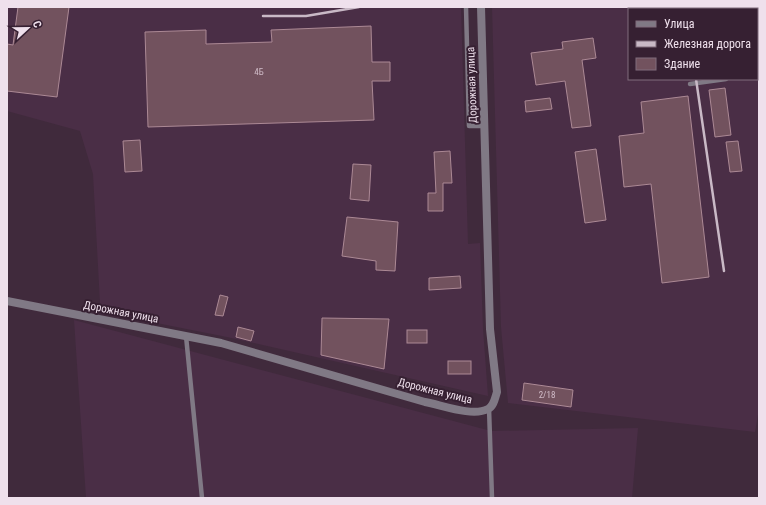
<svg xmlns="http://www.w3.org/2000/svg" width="766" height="505" viewBox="0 0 766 505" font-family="'Roboto Condensed',sans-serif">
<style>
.built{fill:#4a2e46;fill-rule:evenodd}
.building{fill:#72525e;stroke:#ac8995}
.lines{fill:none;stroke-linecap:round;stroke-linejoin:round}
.service{stroke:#807985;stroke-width:4.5}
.minor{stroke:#807985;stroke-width:8}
.rail{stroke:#c9b9c6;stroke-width:2.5}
.labels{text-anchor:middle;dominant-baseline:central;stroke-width:4;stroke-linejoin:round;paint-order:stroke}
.number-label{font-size:9px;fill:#d0bcc8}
.street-label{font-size:11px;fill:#efe0ec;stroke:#362032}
</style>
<rect width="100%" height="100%" fill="#402a3c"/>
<g class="built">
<polygon points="7,7 461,7 468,244 480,243 483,329 488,396 227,337 96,311 100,303 93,174 80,131 7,111"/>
<path d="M492 7H759V409L755 432 508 403 501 327ZM629 9H757V79H629Z"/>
<polygon points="74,320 491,431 638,428 632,498 86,498"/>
</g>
<g class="building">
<polygon points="18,7 69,7 57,97 7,91 7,44 13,45"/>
<polygon points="371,26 372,62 390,62 390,81 372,81 374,120 148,127 145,32 206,30 206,44 272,42 271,30"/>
<polygon points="593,38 596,58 582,60 591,126 572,128 565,81 536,85 531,53 563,49 562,42"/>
<polygon points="725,88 731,135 715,137 709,90"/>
<polygon points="688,96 709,277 662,283 651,184 624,187 619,136 644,133 641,102"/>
<polygon points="550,98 552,109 526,112 525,101"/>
<polygon points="140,140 142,171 125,172 123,141"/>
<polygon points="738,141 742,171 730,172 726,142"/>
<polygon points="596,149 606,220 585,223 575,152"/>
<polygon points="450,151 452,183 443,183 443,211 428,211 428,193 436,193 434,152"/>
<polygon points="353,164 371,165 369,201 350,199"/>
<polygon points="347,217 398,222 395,271 376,270 376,261 342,256"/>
<polygon points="460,276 461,288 429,290 429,278"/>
<polygon points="220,295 228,297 223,316 215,315"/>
<polygon points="322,318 389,319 384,369 321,355"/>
<polygon points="238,327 254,331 251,341 236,337"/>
<rect x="407" y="330" width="20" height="13"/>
<rect x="448" y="361" width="23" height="13"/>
<polygon points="524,383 573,390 571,407 522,400"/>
</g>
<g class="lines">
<g class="service">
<polyline points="466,7 469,126 485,126"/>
<polyline points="757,75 759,74"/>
<polyline points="690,84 726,79"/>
<polyline points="186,336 202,498"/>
<polyline points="489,408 492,498"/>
</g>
<path class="minor" d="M7 301 221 343 425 402C442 405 472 417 488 409 494 406 495 398 497 392L490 329 481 7"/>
<g class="rail">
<polyline points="687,7 687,9"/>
<polyline points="263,16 306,16 359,7"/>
<polyline points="696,79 724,271"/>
</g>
</g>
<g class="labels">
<g class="number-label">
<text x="259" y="72">4Б</text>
<text x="547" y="395">2/18</text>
</g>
<g class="street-label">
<text transform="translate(472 85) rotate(-92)">Дорожная улица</text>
<text transform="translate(121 312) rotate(11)">Дорожная улица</text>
<text transform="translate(435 391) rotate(14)">Дорожная улица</text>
</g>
</g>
<rect width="766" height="505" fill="none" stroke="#efe0ec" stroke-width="16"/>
<rect x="628" y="8" width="130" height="72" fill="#362032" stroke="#806d7c"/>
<rect x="636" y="21" width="20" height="6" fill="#807985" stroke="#806d7c"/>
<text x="664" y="28" font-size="12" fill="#efe0ec">Улица</text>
<rect x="636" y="41" width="20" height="6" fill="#c9b9c6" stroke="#806d7c"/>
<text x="664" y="48" font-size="12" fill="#efe0ec">Железная дорога</text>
<rect x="636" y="58" width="20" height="12" fill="#72525e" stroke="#806d7c"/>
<text x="664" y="68" font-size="12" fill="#efe0ec">Здание</text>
<g transform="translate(28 28) rotate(68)" stroke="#362032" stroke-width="3" paint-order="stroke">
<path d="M0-3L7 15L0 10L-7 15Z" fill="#efe0ec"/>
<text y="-6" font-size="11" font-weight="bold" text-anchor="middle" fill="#efe0ec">С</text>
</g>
</svg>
